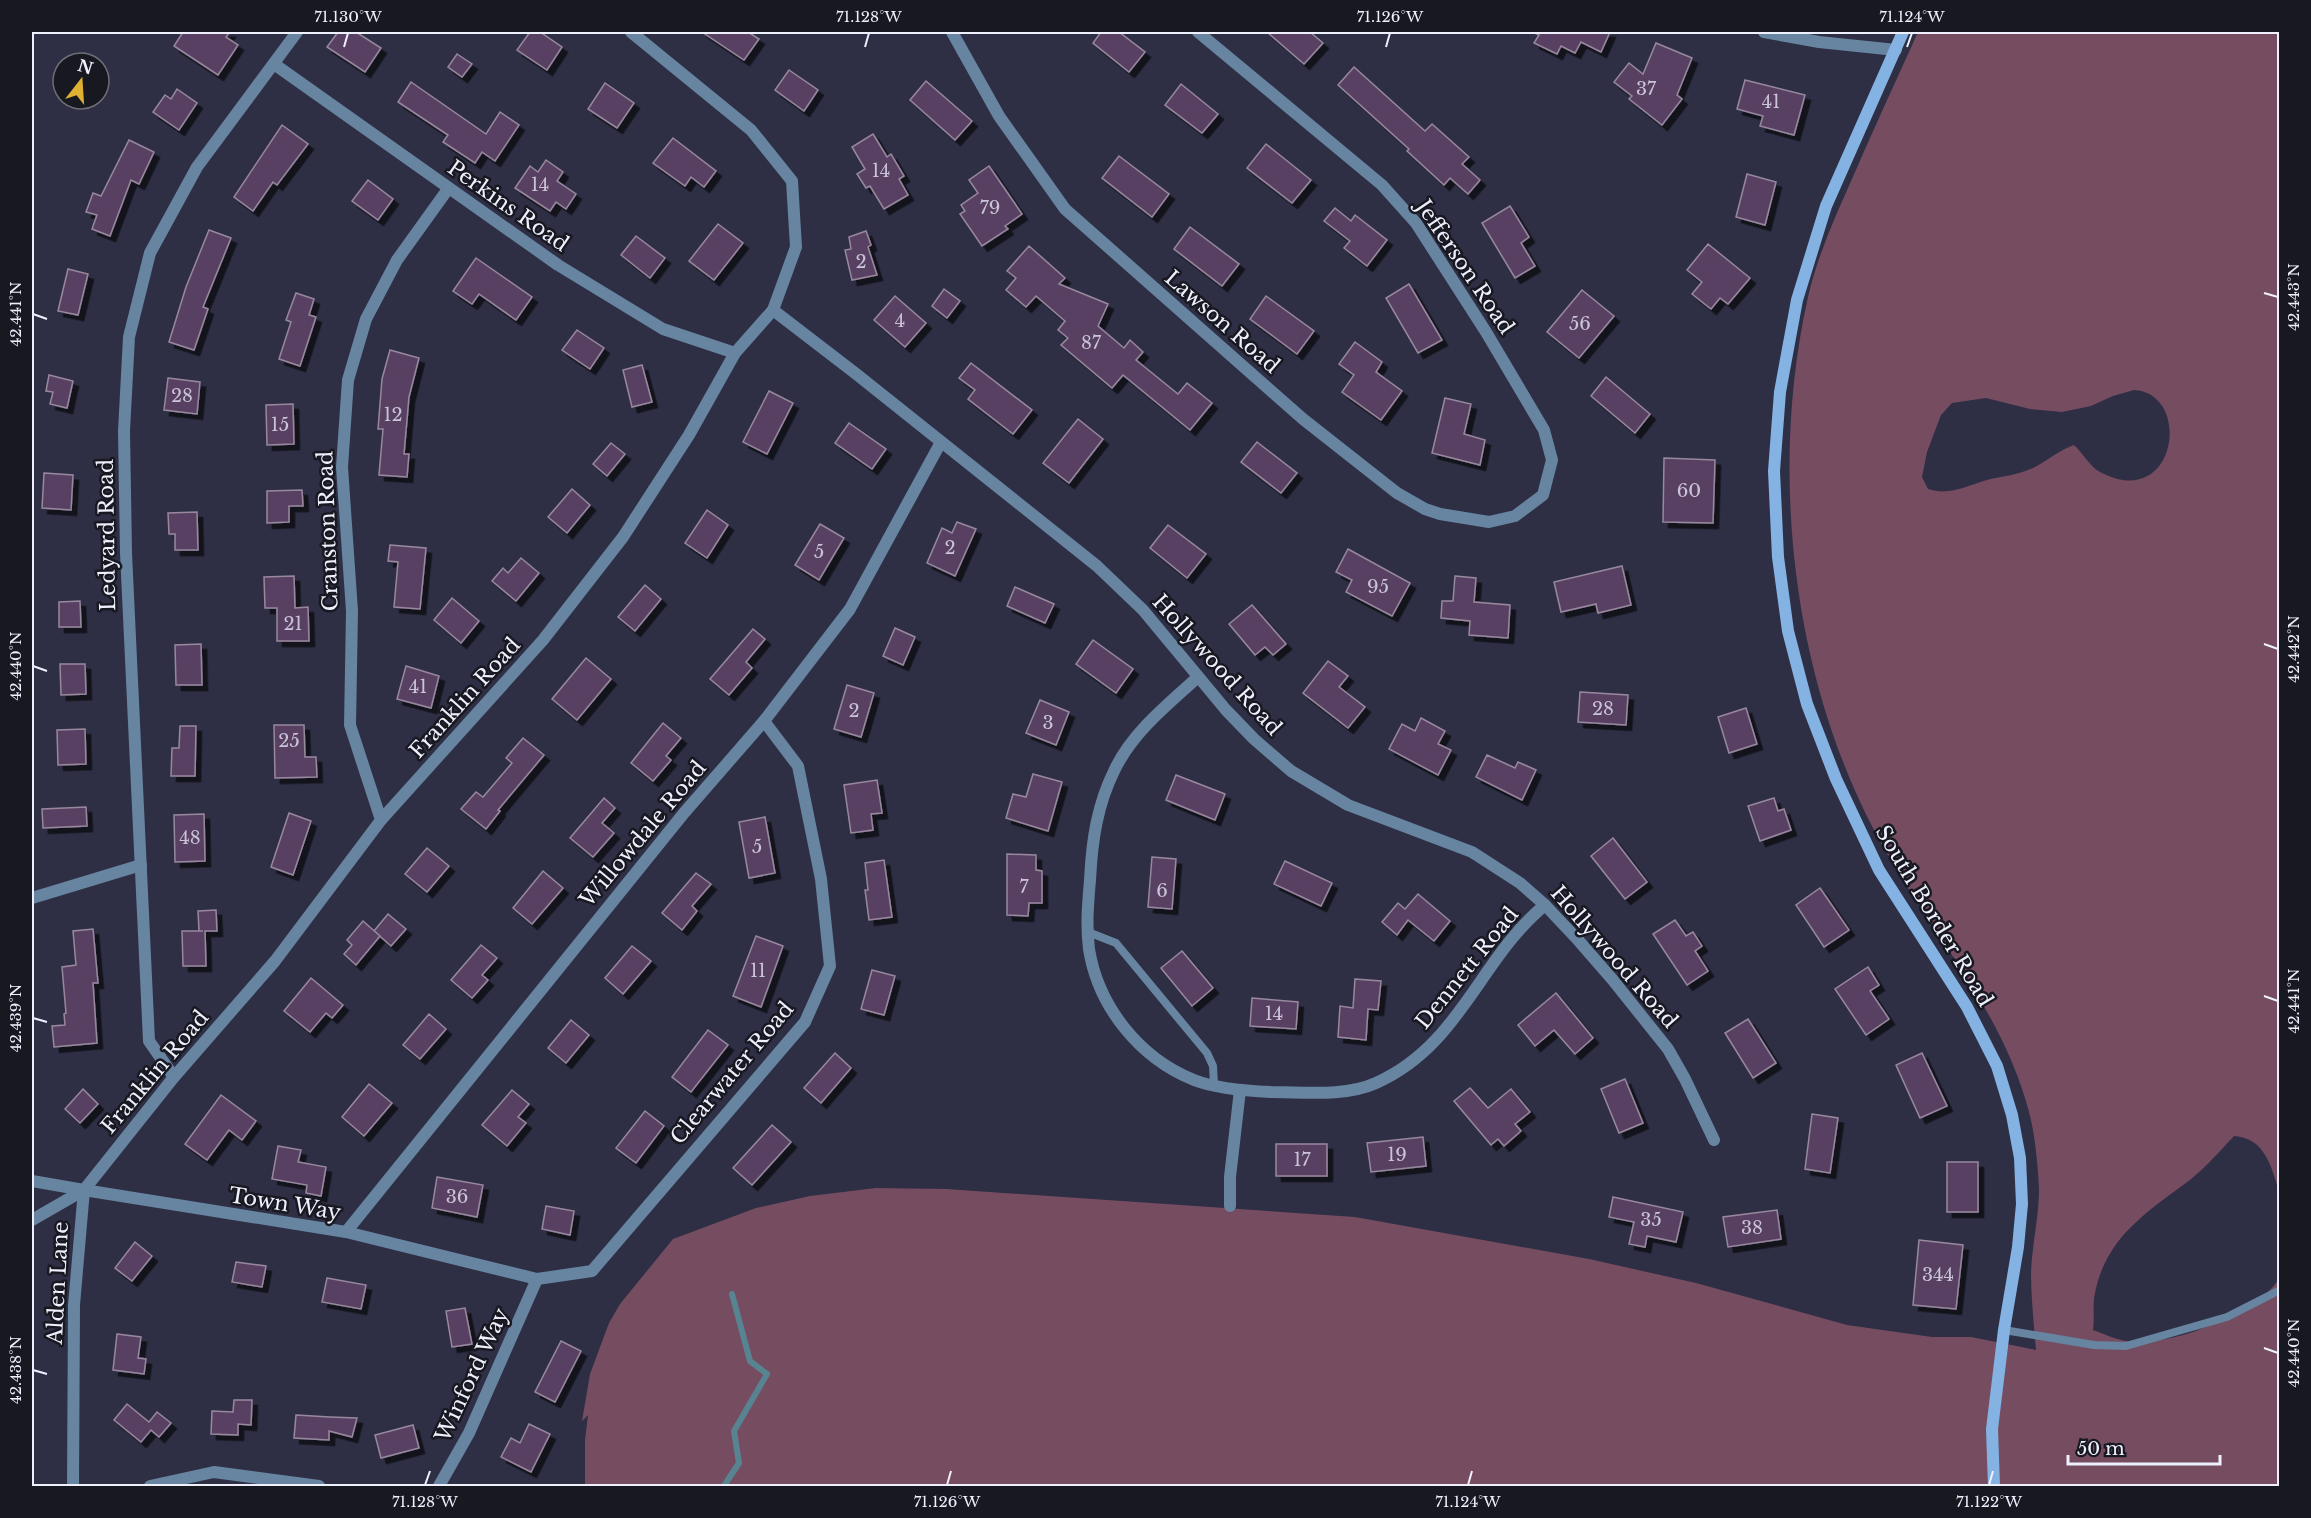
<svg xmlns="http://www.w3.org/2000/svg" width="2311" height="1518" viewBox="0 0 2311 1518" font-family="'Libre Baskerville',serif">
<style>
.forest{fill:#764c61;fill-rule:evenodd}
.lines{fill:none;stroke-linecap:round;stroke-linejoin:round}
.stream{stroke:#588492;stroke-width:6}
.building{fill:#594164;stroke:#98889e;stroke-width:1.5;filter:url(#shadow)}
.service{stroke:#6784a1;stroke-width:8}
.minor{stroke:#6784a1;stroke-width:12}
.secondary{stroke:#84b2e2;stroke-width:12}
.ticks{fill:none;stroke:#eff0fe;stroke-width:2}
.labels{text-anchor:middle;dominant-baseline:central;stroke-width:5;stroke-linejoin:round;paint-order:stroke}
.number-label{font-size:18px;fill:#cac4d8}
.street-label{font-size:21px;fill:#eff0fe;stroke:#181821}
.neatline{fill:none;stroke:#eff0fe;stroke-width:2}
.ticks-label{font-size:15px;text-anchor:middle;fill:#eff0fe}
</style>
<defs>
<filter id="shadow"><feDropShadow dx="5.5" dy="5.5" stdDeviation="0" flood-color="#0009"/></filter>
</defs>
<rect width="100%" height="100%" fill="#2e2f44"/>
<path class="forest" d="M1918 32H2279V1191C2271 1166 2265 1138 2234 1136 2220 1151 2207 1166 2191 1179 2149 1211 2106 1236 2095 1293 2092 1305 2095 1318 2093 1330 2104 1334 2117 1340 2128 1341 2144 1343 2163 1340 2179 1336 2203 1331 2272 1300 2279 1277V1486H585V1440L588 1415 582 1421 590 1374 609 1323 620 1304 673 1239 756 1208 810 1196 876 1188 946 1189 1355 1217 1589 1259 1696 1283 1847 1325 1932 1337H1971L2036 1350C2034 1325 2031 1298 2031 1273 2032 1245 2039 1217 2039 1189 2038 1166 2035 1134 2029 1112 2002 1007 1924 925 1874 830 1792 674 1769 470 1808 297 1817 257 1835 217 1852 179 1873 130 1896 81 1918 32ZM2134 390C2193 393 2177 513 2100 472 2090 467 2083 453 2074 445 2059 450 2047 461 2033 468 2018 475 2003 476 1987 480 1966 486 1949 496 1928 489L1922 477 1927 452 1941 415 1952 403 1986 398 2030 409 2062 412 2091 406 2113 396Z"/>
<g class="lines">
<polyline class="stream" points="724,1486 739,1463 734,1431 767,1374 750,1361 732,1294"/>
</g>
<g class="building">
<polygon points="183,32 230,32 226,37 238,45 218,75 174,46"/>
<polygon points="338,32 356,32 381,48 365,72 327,47"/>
<polygon points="530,32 540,32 562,47 547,70 517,50"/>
<polygon points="702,32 748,32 759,39 744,60"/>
<polygon points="1101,32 1119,32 1145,52 1129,72 1093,43"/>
<polygon points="1267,32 1310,32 1323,43 1304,64"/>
<polygon points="1533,32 1610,32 1601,52 1581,42 1575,53 1561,46 1557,54 1534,43 1539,35"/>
<polygon points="1656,43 1692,58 1677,95 1682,99 1662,125 1629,99 1632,96 1614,82 1629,63 1643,74"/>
<polygon points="457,54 472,64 462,77 448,67"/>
<polygon points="1354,67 1425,131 1432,124 1469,157 1462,164 1480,180 1468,194 1450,178 1444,185 1407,151 1409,149 1338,85"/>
<polygon points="789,70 818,90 804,111 775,90"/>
<polygon points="1745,80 1805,95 1794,135 1760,126 1763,116 1737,109"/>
<polygon points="926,81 972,121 955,140 910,100"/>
<polygon points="411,82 486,134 500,112 519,125 495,161 482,152 475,163 443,142 448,135 398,102"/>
<polygon points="605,83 634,103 617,128 588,109"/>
<polygon points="1181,84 1218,114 1202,133 1165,105"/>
<polygon points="177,89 197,103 179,130 153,112 165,95 171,99"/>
<polygon points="282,125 308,144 277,185 273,182 253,211 234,197"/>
<polygon points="873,134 887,157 891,154 904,176 899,179 908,195 884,209 870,186 866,188 857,174 865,169 852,147"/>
<polygon points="673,138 716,171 704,187 691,177 685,186 653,163"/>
<polygon points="129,140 154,152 139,184 131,180 110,236 92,229 97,215 86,212 93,193 101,196"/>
<polygon points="1266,144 1311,180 1292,203 1247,168"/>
<polygon points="1119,156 1169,194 1152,217 1102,178"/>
<polygon points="546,160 563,172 557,181 576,194 566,209 556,202 550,211 515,188 530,166 538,172"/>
<polygon points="989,166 1022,214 1005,226 1008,229 982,246 960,214 965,211 961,205 978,193 969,180"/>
<polygon points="1747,174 1776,182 1765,225 1736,217"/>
<polygon points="368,180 393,199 378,220 352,201"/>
<polygon points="1510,206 1529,237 1521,243 1535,266 1515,278 1482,223"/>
<polygon points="1335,208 1351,221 1355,215 1387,240 1367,266 1344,248 1350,241 1324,221"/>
<polygon points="718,224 743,243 714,280 689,261"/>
<polygon points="1190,227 1239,264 1222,286 1174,249"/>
<polygon points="209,230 231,238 203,307 208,309 194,350 169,342 186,287"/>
<polygon points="866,231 871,245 868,247 877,275 852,280 845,250 851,249 849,237"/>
<polygon points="636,236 665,258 650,278 621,255"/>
<polygon points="1708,244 1750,278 1728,304 1720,298 1711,309 1692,294 1702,282 1687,270"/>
<polygon points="1029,246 1065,278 1059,284 1108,304 1098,326 1124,348 1130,340 1143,352 1136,360 1178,394 1187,383 1212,403 1190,430 1123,375 1112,388 1061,345 1068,338 1058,330 1065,321 1036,296 1026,307 1006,290 1016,278 1007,271"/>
<polygon points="476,258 532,297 516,320 479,294 472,304 453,291"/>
<polygon points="68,269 88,274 78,315 58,311"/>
<polygon points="1409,284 1442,340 1418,353 1386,298"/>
<polygon points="944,289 960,301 947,318 932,306"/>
<polygon points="1582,290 1614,316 1579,358 1547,332"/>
<polygon points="296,293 314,299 309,315 316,317 300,366 279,359 291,322 286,320"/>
<polygon points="895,296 926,323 905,347 874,320"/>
<polygon points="1266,296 1314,331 1297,354 1250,319"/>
<polygon points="577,330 604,348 590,369 562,350"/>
<polygon points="1355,342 1382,362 1376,372 1402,391 1381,420 1342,392 1354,375 1339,364"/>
<polygon points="390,350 419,358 409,397 404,454 409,454 407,477 379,475 383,429 378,429 382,379"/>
<polygon points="971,363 1032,410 1013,434 968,399 975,390 959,378"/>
<polygon points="642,365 652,402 632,407 623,370"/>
<polygon points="49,375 73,381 67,408 50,404 53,392 46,391"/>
<polygon points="1606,377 1650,414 1635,433 1591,396"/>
<polygon points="168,378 200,382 197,414 164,410"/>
<polygon points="769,391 793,403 767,454 743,442"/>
<polygon points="1445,398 1471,404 1464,434 1485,440 1480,465 1432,453"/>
<polygon points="293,404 294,444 267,445 266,405"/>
<polygon points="1078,419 1103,439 1069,483 1043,463"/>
<polygon points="849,423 886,449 872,469 835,443"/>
<polygon points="1257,442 1297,473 1281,493 1241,462"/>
<polygon points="611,443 625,454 607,476 593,464"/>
<polygon points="1664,458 1715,460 1713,523 1663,522"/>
<polygon points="44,473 73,475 71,510 42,508"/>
<polygon points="572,489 590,505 567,533 548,517"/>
<polygon points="302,490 303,506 289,506 289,522 267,523 267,491"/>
<polygon points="707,510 728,525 707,558 685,543"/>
<polygon points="197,512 198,550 175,550 175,534 169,534 168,513"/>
<polygon points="957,522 976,529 955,576 927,563 942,528 952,533"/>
<polygon points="820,524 844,538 819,580 795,565"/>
<polygon points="1168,525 1206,554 1187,578 1150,548"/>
<polygon points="390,545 426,548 420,609 394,607 398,562 388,561"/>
<polygon points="1348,549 1410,583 1392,616 1346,592 1352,580 1336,572"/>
<polygon points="521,558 539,573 516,601 492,581 503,568 508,573"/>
<polygon points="1622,566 1631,605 1598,613 1596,604 1561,612 1554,582"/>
<polygon points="294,576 295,608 308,607 309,641 277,641 277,608 265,608 264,577"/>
<polygon points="1455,576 1476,578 1474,602 1510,605 1508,638 1469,635 1470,621 1441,618 1442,601 1453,601"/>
<polygon points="645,585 661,599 635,631 618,617"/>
<polygon points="1015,587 1054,604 1045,623 1007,606"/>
<polygon points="452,598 479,621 461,643 434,620"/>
<polygon points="80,601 81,627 59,627 59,602"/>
<polygon points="1252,605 1286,644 1273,655 1265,647 1255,655 1229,624"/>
<polygon points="895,628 915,637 903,665 883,656"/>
<polygon points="753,629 765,639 746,662 752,668 729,695 710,679"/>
<polygon points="1093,640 1133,669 1116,693 1076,664"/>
<polygon points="201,644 202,685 176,685 175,645"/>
<polygon points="586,658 611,679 577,720 552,699"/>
<polygon points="1328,661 1348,676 1339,687 1365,707 1348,728 1303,693"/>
<polygon points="60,664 85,664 86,694 61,695"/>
<polygon points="406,666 439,676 431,708 397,699"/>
<polygon points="847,685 874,693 861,737 834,729"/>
<polygon points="1580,692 1628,695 1626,725 1578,722"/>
<polygon points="1040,700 1069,712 1056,745 1026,733"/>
<polygon points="1746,708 1757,744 1729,753 1718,717"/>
<polygon points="1421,718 1445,731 1438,744 1451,750 1438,775 1389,749 1402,724 1415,731"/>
<polygon points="663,723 681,738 666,756 671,760 653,781 631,763"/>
<polygon points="274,725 304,725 305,757 316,757 317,777 275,778"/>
<polygon points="180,726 196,726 195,776 171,776 172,748 179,748"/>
<polygon points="85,729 86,764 58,765 57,730"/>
<polygon points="523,738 544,755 498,810 500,811 486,829 461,809 476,792 483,797 512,763 506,758"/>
<polygon points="1487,755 1515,768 1518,762 1536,770 1522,800 1476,777"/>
<polygon points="1033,774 1062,782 1048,831 1006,818 1013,794 1026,797"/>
<polygon points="1176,775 1225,794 1215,820 1166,800"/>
<polygon points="877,780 882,813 871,814 873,830 851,833 844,785"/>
<polygon points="604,798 615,808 602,823 614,833 593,857 570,838"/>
<polygon points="1774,798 1778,811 1784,809 1791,830 1760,841 1748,806"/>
<polygon points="86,807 87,826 43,828 42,809"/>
<polygon points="289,813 311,821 293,875 271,867"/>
<polygon points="204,814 205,861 175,862 174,815"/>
<polygon points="765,817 775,873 749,878 739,822"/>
<polygon points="1613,838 1647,882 1625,899 1591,856"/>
<polygon points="427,848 449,866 427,892 405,874"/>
<polygon points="1007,854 1036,855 1036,870 1042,871 1042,903 1029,903 1028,916 1007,915"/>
<polygon points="1152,857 1176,859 1172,909 1148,907"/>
<polygon points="884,860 892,917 869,920 865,890 868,890 865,863"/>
<polygon points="1285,861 1332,883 1321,906 1274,884"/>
<polygon points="543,871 563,888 532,924 513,908"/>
<polygon points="696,873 711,884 692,906 697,911 682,930 662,913"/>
<polygon points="1820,888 1849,930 1824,947 1796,905"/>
<polygon points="1418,894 1450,921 1434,941 1408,920 1397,935 1382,922 1398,903 1405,909"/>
<polygon points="216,910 217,931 205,931 206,966 183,966 182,931 203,931 199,931 198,911"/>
<polygon points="388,914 406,929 391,946 374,931"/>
<polygon points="1675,920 1686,936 1693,932 1702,946 1695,951 1708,971 1687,985 1653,934"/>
<polygon points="363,921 380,936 356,965 344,954 352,945 347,940"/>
<polygon points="93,929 98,983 93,983 97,1043 54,1047 52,1026 65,1025 64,1014 66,1013 62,967 76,965 73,931"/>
<polygon points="756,936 783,946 761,1007 733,996"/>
<polygon points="481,945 497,958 482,975 488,980 472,998 451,980"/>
<polygon points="632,946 651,961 623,994 605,978"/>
<polygon points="1182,951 1213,988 1192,1006 1161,968"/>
<polygon points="1868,967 1879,985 1870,991 1889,1019 1866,1035 1835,989"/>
<polygon points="872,970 895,976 884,1015 861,1009"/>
<polygon points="311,978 343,1005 332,1018 326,1013 310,1032 284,1011"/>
<polygon points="1355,979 1381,981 1378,1010 1368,1009 1366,1040 1338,1037 1340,1006 1353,1008"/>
<polygon points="1556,993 1593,1038 1575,1054 1554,1030 1535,1046 1518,1025"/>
<polygon points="1252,998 1298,1002 1296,1029 1250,1026"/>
<polygon points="429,1014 446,1029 420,1059 403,1045"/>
<polygon points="1748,1019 1776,1063 1753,1078 1725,1033"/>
<polygon points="571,1020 589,1035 566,1063 548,1048"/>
<polygon points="708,1030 728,1045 691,1092 672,1077"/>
<polygon points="835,1053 851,1068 821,1103 804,1088"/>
<polygon points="1922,1053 1947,1106 1920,1118 1896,1065"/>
<polygon points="1625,1079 1643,1123 1619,1133 1601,1089"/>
<polygon points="369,1084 392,1103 364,1136 342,1117"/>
<polygon points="1470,1088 1488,1108 1511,1089 1530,1112 1515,1124 1521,1131 1504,1146 1498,1139 1491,1145 1454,1101"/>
<polygon points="83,1089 98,1104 80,1123 65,1109"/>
<polygon points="512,1090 529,1104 518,1117 526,1123 507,1146 482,1125"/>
<polygon points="221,1095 256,1121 242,1140 229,1130 207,1160 185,1144"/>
<polygon points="645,1111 664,1126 636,1163 616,1148"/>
<polygon points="1812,1114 1838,1118 1830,1173 1805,1169"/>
<polygon points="772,1125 791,1142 752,1185 733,1168"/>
<polygon points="1423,1137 1426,1166 1371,1172 1367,1143"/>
<rect x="1276" y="1144" width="51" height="32"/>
<polygon points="278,1146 301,1150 298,1162 326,1167 321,1196 306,1193 307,1185 272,1179"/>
<rect x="1947" y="1162" width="31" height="50"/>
<polygon points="437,1177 483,1185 477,1217 432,1208"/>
<polygon points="1613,1197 1683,1212 1676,1242 1647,1236 1645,1247 1629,1244 1634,1222 1609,1217"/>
<polygon points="546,1206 574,1211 570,1235 542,1229"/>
<polygon points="1777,1210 1781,1239 1728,1247 1723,1217"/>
<polygon points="1919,1240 1963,1245 1956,1309 1913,1305"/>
<polygon points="135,1242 152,1256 132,1281 115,1268"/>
<polygon points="236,1262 266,1266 262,1287 232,1282"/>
<polygon points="327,1278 366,1285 361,1309 322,1302"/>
<polygon points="465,1308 472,1344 452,1347 446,1311"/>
<polygon points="117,1334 141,1337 138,1358 146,1359 144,1374 113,1370"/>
<polygon points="561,1341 581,1351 555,1402 535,1392"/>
<polygon points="234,1400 252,1400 251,1425 238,1424 238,1435 211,1434 212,1411 233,1412"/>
<polygon points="127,1404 149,1422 157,1412 171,1423 159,1437 151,1430 141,1442 114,1420"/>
<polygon points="296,1415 330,1417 357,1418 352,1437 329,1431 329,1440 294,1438"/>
<polygon points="529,1424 550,1434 531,1472 501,1457 511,1438 520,1443"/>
<polygon points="413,1425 419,1448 381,1458 375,1435"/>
</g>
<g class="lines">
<g class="service">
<polyline points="1088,932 1116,943 1207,1053 1213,1066 1214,1085"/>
<polyline points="2004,1330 2094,1345 2126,1346 2227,1317 2280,1290"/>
</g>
<g class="minor">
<polyline points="952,32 999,116 1065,209 1303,419 1397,493 1425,509 1440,514 1489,522 1515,516 1543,495 1552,460 1544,430 1486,332 1416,223 1382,185 1198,32"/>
<polyline points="1764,32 1819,42 1896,50"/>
<polyline points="274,64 558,265 663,329 735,353"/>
<polyline points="773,310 855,373 1097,566 1143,610 1226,710 1254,739 1291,771 1348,805 1472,852 1520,883 1545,905 1578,940 1612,979 1668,1049 1685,1079 1714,1140"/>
<path d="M1198 677C1168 704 1133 732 1115 769 1097 805 1092 840 1090 880 1088 903 1086 926 1089 949 1098 1006 1139 1058 1194 1080 1217 1089 1246 1091 1271 1092 1304 1092 1345 1097 1376 1083 1460 1046 1480 958 1545 905"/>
<polyline points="381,820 350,725 352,611 342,467 348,380 366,319 397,260 448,189"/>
<polyline points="32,898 141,865"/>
<polyline points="174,1077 149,1041 126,553 124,431 129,337 150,253 197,167 297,32"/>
<polyline points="32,1181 84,1190"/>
<polyline points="84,1190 174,1077 275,961 381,820 543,640 623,537 689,435 735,353 773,310 796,247 792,181 751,130 631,32"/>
<polyline points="1230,1206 1230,1177 1240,1090"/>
<polyline points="32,1220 84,1190 346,1232 537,1279 592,1271 805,1022 830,966 821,879 798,766 764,721"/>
<polyline points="346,1232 684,813 764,721 850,609 941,442"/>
<polyline points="73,1486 74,1305 84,1190"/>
<polyline points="150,1486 214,1472 319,1486"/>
<polyline points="439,1486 469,1433 537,1279"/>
</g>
<polyline class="secondary" points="1903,32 1826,206 1797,300 1780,392 1774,471 1778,557 1788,631 1807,704 1836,779 1879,870 1967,1007 1997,1066 2012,1115 2020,1158 2022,1204 2018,1247 2004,1330 1992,1429 1994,1486"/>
</g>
<path class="ticks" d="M344 47 348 33M865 47 869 33M1386 47 1390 33M1907 47 1912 33M2264 293 2278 297M33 314 47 319M2264 644 2278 649M33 666 47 671M2264 996 2278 1001M33 1018 47 1022M2264 1348 2278 1353M33 1370 47 1374M425 1485 430 1471M947 1485 951 1471M1468 1485 1472 1471M1989 1485 1993 1471"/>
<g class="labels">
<g class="number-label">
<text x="1646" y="89">37</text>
<text x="1771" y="102">41</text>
<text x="881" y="171">14</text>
<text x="540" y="185">14</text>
<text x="990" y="208">79</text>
<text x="861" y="262">2</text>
<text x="900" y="321">4</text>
<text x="1580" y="324">56</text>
<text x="1091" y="343">87</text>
<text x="182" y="396">28</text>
<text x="393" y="415">12</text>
<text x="280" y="425">15</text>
<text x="1689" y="491">60</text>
<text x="950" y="548">2</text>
<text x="819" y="552">5</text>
<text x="1378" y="587">95</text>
<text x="293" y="624">21</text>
<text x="418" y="687">41</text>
<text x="1603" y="709">28</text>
<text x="854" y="711">2</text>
<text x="1048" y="723">3</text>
<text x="289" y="741">25</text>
<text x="190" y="838">48</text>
<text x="757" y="847">5</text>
<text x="1024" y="887">7</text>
<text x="1162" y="891">6</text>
<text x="758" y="971">11</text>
<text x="1274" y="1014">14</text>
<text x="1397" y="1155">19</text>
<text x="1302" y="1160">17</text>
<text x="457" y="1197">36</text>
<text x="1651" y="1220">35</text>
<text x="1752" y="1228">38</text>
<text x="1938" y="1275">344</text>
</g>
<g class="street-label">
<text transform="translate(508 206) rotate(35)">Perkins Road</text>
<text transform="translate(1465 267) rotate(56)">Jefferson Road</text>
<text transform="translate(1222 322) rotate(41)">Lawson Road</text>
<text transform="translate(328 531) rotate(-92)">Cranston Road</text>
<text transform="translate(107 535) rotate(-91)">Ledyard Road</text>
<text transform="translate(1217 665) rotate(48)">Hollywood Road</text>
<text transform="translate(465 698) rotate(-48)">Franklin Road</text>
<text transform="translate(643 834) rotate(-50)">Willowdale Road</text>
<text transform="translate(1934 916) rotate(59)">South Border Road</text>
<text transform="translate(1614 957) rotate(49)">Hollywood Road</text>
<text transform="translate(1467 968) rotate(-51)">Dennett Road</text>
<text transform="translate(155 1072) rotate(-50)">Franklin Road</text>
<text transform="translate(732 1073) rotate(-50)">Clearwater Road</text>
<text transform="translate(285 1204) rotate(9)">Town Way</text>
<text transform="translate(58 1283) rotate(-87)">Alden Lane</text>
<text transform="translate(472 1375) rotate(-65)">Winford Way</text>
</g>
</g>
<rect width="2311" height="1518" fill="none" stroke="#181821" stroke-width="66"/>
<g transform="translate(81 81) rotate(17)"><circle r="28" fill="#181821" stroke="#6e6e79" stroke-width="1.5"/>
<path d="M0-4.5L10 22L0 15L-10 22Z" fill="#deb133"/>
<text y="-9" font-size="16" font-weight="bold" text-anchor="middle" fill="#eff0fe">N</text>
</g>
<path d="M2068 1455v9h152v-9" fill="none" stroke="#eff0fe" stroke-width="3"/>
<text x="2077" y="1455" font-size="18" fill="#eff0fe" stroke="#181821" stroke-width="4.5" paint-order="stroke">50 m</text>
<rect x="33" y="33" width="2245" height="1452" class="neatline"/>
<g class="ticks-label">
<text x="348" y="22">71.130°W</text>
<text x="869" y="22">71.128°W</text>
<text x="1390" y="22">71.126°W</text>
<text x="1912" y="22">71.124°W</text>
<text transform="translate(2294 297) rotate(-90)" y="5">42.443°N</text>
<text transform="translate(16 314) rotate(-90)" y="5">42.441°N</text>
<text transform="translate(2294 649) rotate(-90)" y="5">42.442°N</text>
<text transform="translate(16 666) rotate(-90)" y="5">42.440°N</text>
<text transform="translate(2294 1001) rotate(-90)" y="5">42.441°N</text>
<text transform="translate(16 1018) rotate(-90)" y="5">42.439°N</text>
<text transform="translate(2294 1353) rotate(-90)" y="5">42.440°N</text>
<text transform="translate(16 1370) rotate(-90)" y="5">42.438°N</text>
<text x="425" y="1507">71.128°W</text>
<text x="947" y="1507">71.126°W</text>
<text x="1468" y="1507">71.124°W</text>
<text x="1989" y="1507">71.122°W</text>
</g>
</svg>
